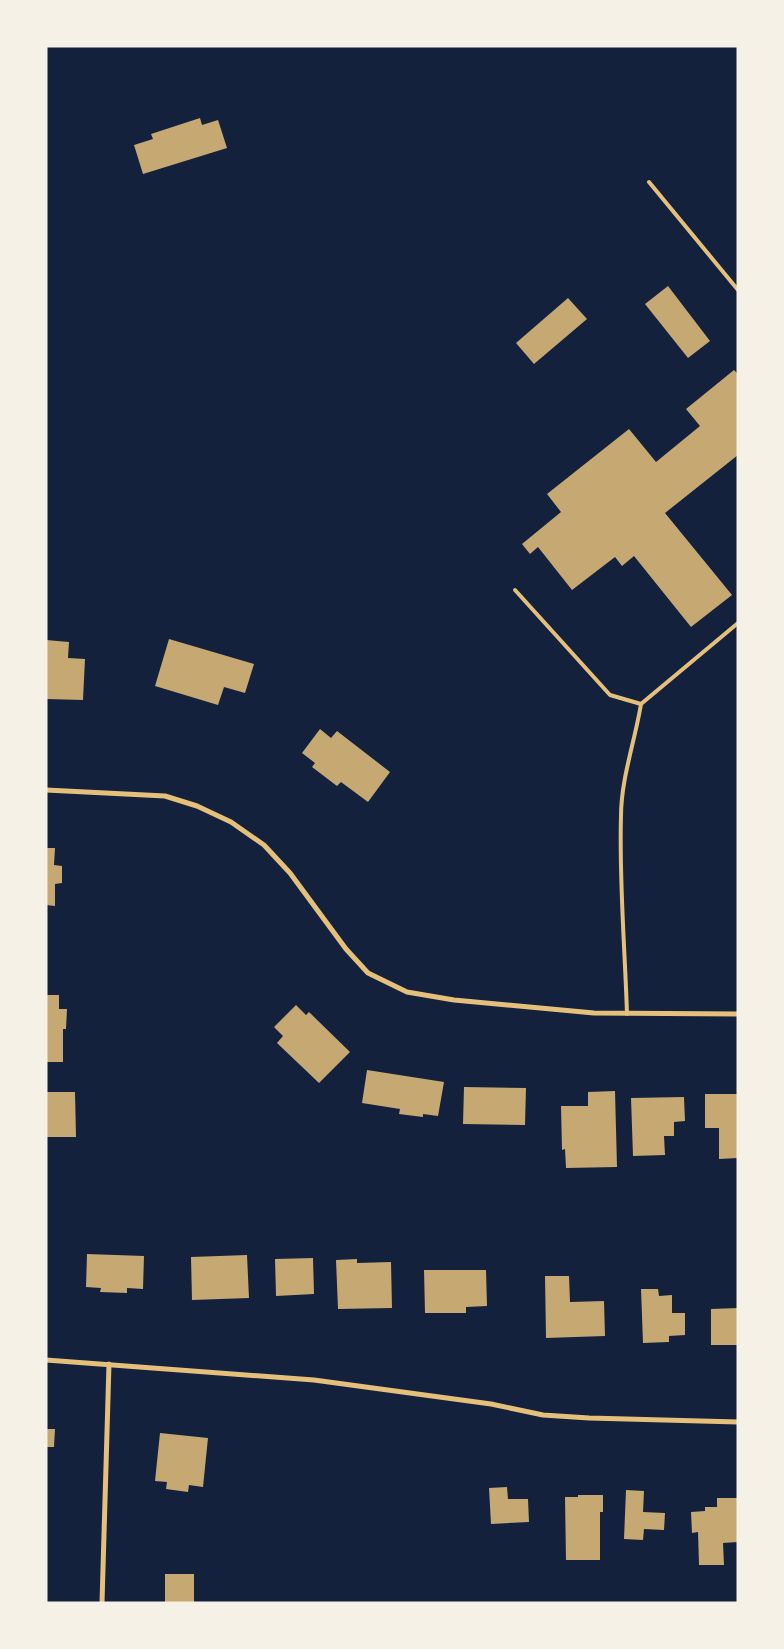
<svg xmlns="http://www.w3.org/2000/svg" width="784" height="1649" viewBox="0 0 784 1649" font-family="'Varela Round',sans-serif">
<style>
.building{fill:#c6a872}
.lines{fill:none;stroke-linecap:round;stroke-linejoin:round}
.service{stroke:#e5c07b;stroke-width:4}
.minor{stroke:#e5c07b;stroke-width:5}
</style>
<rect width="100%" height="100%" fill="#14213d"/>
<g class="building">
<polygon points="200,118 202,125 218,120 227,148 143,174 134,145 153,139 151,134"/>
<polygon points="668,286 710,341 688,358 645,304"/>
<polygon points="568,298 587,319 534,364 516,343"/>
<polygon points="734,370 738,374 738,455 665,513 732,595 691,627 634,556 622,566 615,557 572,590 538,547 530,554 522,544 561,512 547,494 629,429 656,462 700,426 686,409"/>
<polygon points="169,639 254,664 245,693 224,687 218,705 155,686"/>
<polygon points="46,640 69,642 68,658 85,659 83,700 46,699"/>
<polygon points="320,729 331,738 337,731 390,772 368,802 341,782 337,786 312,767 315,763 302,753"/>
<polygon points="46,848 55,848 54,865 62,866 62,883 55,884 55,906 46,905"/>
<polygon points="46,995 59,995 59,1009 67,1009 66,1029 63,1029 63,1062 46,1062"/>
<polygon points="296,1005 306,1015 309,1012 350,1052 319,1083 277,1043 283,1036 274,1027"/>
<polygon points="367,1070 444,1082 438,1116 423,1114 423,1117 399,1114 400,1109 362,1103"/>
<polygon points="464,1087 526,1088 525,1125 463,1124"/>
<polygon points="615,1091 617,1167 566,1168 565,1149 562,1150 561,1106 588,1106 588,1092"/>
<polygon points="46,1092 75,1092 76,1137 46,1137"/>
<polygon points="705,1094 738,1094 738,1158 719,1159 719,1128 705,1128"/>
<polygon points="684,1097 685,1121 674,1122 674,1136 664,1136 665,1155 633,1156 631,1098"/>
<polygon points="87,1254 144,1256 143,1289 127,1288 127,1293 100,1292 101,1288 86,1287"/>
<polygon points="247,1255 249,1298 192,1300 191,1257"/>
<polygon points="313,1258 314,1294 276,1296 275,1259"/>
<polygon points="357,1259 357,1263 391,1262 392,1308 338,1309 336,1260"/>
<polygon points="424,1270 486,1270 487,1306 466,1307 466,1313 425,1313"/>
<polygon points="545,1276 569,1276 570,1302 604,1301 605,1336 546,1338"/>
<polygon points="641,1289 658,1289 659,1296 672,1295 672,1313 685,1313 685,1335 669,1336 669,1342 643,1343"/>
<polygon points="738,1308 738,1345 711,1345 711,1309"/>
<polygon points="46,1429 55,1429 54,1447 46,1447"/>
<polygon points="160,1433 208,1438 203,1487 189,1485 188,1492 166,1489 167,1482 155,1481"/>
<polygon points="507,1487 508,1499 528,1499 529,1522 491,1524 489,1488"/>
<polygon points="626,1490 644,1491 643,1512 665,1513 664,1530 644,1529 643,1540 624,1539"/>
<polygon points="578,1495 603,1495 603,1512 600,1512 600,1560 566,1560 565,1497 578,1497"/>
<polygon points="717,1498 737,1498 738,1542 723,1543 724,1565 699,1565 698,1532 692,1533 691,1512 705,1511 705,1507 717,1507"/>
<rect x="165" y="1574" width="29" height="29"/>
</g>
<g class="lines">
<g class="service">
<polyline points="649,182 738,290"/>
<polyline points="515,590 610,695 641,704"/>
<path d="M627 1014C625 949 619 881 621 816 621 779 635 741 641 704L738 623"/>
</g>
<g class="minor">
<polyline points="46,790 165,796 197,806 231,822 264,845 290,873 346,949 368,973 407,992 454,1000 594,1013 738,1014"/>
<polyline points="46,1360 314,1380 491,1404 543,1415 589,1418 738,1422"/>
<polyline points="102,1603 109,1364"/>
</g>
</g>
<rect width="784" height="1649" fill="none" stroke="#f6f1e7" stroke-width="95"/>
</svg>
